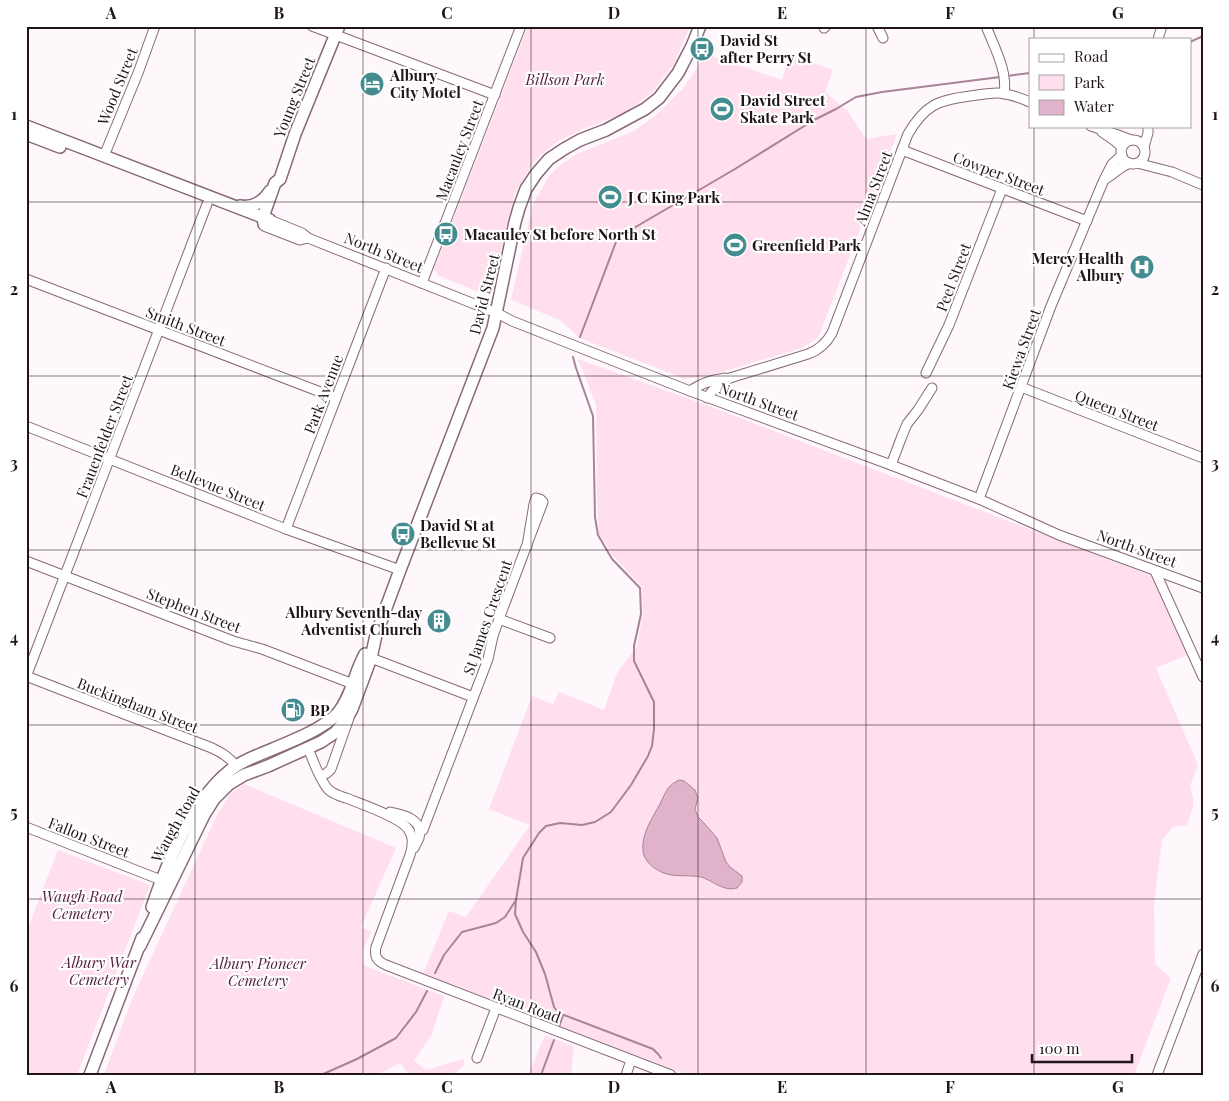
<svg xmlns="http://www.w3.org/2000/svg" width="1229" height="1101" viewBox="0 0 1229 1101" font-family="'Playfair Display',serif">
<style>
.green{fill:#ffdeee}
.water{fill:#e1b3ca;stroke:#a78496}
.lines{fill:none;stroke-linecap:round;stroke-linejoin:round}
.stream{stroke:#a78496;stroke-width:2}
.minor-casing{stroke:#886a79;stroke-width:11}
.major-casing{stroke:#886a79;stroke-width:14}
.minor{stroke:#fff;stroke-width:9}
.major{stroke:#fff;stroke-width:11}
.grid{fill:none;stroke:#21151b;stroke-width:1;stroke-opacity:0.55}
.labels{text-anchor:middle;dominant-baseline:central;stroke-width:4.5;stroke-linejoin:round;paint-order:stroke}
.poi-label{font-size:15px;font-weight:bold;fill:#21151b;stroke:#fff;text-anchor:start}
.park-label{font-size:15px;font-style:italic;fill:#531c3d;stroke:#fff}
.street-label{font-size:15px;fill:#21151b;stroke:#fff}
.neatline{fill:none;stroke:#21151b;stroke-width:2}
.grid-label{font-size:16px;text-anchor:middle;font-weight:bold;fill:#21151b}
</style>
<rect width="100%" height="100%" fill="#fef7fb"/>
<g class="green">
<polygon points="528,26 690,26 674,64 653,92 625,113 583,129 557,142 539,156 527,172 515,193 508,219 492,290 484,294 439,276 434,269"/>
<polygon points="706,54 782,80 790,55 833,70 825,92 847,110 866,139 897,134 818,338 802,348 705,377 685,379 580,338 560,320 511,300 533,204 549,176 559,166 577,154 634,131 656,115 683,89"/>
<polygon points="578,359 706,405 1154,577 1187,655 1156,668 1198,765 1190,786 1193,798 1193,807 1187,825 1173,827 1162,840 1154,904 1155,964 1171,978 1134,1075 688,1075 423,974 449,911 466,917 530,825 489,809 532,696 553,704 559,692 604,710 617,673 637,646 643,614 642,587 613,556 599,534 597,502 596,405"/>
<path d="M244 784 396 848 361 927 371 932C366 944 359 953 365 966L444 996 432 1034 414 1061 426 1070 463 1059 465 1064 453 1075H409L400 1063 377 1075H104L132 999 217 815 230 794Z"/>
<polygon points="58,850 150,885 77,1075 26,1075 26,933"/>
<polygon points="545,1035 574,1047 571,1075 528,1075"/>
</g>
<path class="water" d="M679 780 684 781 695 790 698 798 695 809 698 817 704 823 717 838 726 862 730 867 742 876V882L737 888C723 892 714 881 701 877 686 874 670 879 656 869 650 866 643 857 643 851 641 834 653 817 660 804 663 798 665 792 669 787 672 784 675 782 679 780Z"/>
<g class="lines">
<g class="stream">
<polyline points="1190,42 1203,36"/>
<polyline points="1007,76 1030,73"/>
<polyline points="580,337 616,242 627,232 735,169 814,120 836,109 856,97 882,92 1000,77"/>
<polyline points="516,900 515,914 523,932 536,952 545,974 554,1007 557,1011 563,1015 559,1027"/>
<polyline points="435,973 444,955 462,932 496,923 505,917 516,900 523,858 539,833 546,826 560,823 582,825 595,822 611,812 631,785 648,756 652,746 654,729 654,702 634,661 634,646 641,614 640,588 612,559 598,535 595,517 593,416 576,368 573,357"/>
<polyline points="564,1015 653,1049 658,1054 661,1058"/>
<polyline points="321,1075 357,1059 396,1038 416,1012 427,991"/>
<polyline points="541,1075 554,1040"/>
</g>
<defs>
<g id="minor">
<polyline points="312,26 495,95"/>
<polyline points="877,26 883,38"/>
<path d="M986 26C994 47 1008 71 1004 94"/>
<polyline points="824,28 826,26"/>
<polyline points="1158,39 1162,26"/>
<polyline points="1091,126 1118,135 1131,140"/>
<polyline points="1102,132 1115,141 1122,147"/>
<circle cx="1133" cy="152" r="12"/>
<polyline points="1144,147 1148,133 1148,126"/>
<polyline points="902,150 1087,221"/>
<polyline points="104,156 138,73 155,26"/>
<polyline points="1137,163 1172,172 1203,185"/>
<polyline points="1107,178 1122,167 1130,163"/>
<polyline points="270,220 302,233 308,238 497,313 512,321 690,391 891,465 979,499 1059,535 1203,588"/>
<polyline points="264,226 300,240 308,238"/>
<polyline points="26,279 336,398"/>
<polyline points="422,283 521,26"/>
<polyline points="926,373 949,325 1002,189"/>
<polyline points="1021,387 1203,458"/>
<path d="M690 391C701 383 711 380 725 378"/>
<path d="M707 398C713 388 720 383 730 378L808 354C819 350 826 344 832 333L908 134C925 105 938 100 970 96 979 95 988 93 997 93 1009 93 1020 98 1030 102"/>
<polyline points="26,426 286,529 400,570"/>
<polyline points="891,465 902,436 907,424 918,410 932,388"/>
<polyline points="979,499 1051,306 1103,182 1112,164 1122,155"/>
<polyline points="286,529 386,268"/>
<polyline points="26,561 233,641 262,649 353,684"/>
<polyline points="1155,571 1203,677"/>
<polyline points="499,619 550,638"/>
<polyline points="371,658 473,697"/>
<path d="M26 676 212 748C222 753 229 757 236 766"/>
<polyline points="26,677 207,204"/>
<path d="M308 748C312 758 321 783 329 790 333 794 340 796 346 798 361 804 400 817 408 829 414 837 413 846 410 855L376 947C374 957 377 961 386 965L671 1075"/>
<polyline points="321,776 327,773 331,769 349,718"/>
<path d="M390 812C402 815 418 817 420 832"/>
<polyline points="26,827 166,882"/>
<polyline points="414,848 419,838 420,832 423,830 426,822 488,659 493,636 499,619 543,502 540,499 536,498 534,504 527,546"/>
<polyline points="477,1058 496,1008"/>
<polyline points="626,1075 631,1060"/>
<polyline points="1157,1075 1203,954"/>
</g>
<g id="major">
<polyline points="26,126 270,220"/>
<polyline points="26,134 60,147"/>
<path d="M240 206C253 208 263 202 270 191"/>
<polyline points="264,224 263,217 275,183 280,179 295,134 339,26"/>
<path d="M152 907C168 860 200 781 247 760 272 748 320 733 338 713 352 696 354 673 365 654"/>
<polyline points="140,946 204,815 214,799 229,784 244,775 268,766 321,742 336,732 347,718 352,709 371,658 376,635 400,570 493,328 515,222 519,208 526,189 536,174 549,159 564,149 580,140 606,130 630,117 645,109 659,98 678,73 692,46 700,26"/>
<polyline points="90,1075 142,938"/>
</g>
</defs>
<use href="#minor" class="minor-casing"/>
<use href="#major" class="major-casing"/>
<use href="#minor" class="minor"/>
<use href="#major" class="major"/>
</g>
<path class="grid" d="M195 26V1075M363 26V1075M531 26V1075M698 26V1075M866 26V1075M1034 26V39M1034 126V1075M26 202H1203M26 376H1203M26 550H1203M26 725H1203M26 899H1203"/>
<defs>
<symbol id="bus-disc" viewBox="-11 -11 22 22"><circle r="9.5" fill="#448c8f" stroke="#fff"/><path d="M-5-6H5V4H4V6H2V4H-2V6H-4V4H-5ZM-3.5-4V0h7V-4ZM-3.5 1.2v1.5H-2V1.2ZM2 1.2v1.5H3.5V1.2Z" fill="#fff"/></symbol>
<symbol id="hotel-disc" viewBox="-11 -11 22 22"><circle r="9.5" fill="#448c8f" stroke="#fff"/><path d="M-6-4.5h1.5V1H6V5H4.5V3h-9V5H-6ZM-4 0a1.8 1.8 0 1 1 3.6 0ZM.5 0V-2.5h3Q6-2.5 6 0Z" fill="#fff"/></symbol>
<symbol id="stadium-disc" viewBox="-11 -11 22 22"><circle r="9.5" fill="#448c8f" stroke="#fff"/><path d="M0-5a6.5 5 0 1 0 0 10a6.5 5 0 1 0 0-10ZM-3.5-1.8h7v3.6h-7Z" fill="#fff"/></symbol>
<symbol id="hospital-disc" viewBox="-11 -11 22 22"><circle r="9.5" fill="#448c8f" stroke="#fff"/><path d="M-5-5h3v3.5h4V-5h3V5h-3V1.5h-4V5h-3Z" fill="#fff"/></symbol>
<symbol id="building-disc" viewBox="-11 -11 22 22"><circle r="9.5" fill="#448c8f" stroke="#fff"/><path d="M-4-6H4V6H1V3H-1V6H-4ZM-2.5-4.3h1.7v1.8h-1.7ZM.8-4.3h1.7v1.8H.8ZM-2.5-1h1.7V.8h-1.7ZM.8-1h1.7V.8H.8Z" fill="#fff"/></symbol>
<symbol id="fuel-disc" viewBox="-11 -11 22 22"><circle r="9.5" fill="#448c8f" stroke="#fff"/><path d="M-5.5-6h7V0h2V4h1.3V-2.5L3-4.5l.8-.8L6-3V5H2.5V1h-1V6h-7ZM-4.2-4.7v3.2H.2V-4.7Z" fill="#fff"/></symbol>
</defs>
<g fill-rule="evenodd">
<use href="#bus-disc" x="688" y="35" width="28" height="28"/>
<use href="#hotel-disc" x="358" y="70" width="28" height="28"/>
<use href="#stadium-disc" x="708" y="95" width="28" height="28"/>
<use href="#stadium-disc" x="596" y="183" width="28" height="28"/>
<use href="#bus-disc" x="432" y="220" width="28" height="28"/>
<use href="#stadium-disc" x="721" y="231" width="28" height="28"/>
<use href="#hospital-disc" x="1128" y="253" width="28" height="28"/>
<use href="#bus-disc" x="389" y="520" width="28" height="28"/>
<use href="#building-disc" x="425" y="607" width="28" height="28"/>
<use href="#fuel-disc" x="279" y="696" width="28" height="28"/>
</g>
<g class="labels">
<g class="poi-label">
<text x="720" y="40">David St<tspan x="720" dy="17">after Perry St</tspan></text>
<text x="390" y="75">Albury<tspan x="390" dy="17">City Motel</tspan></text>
<text x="740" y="100">David Street<tspan x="740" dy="17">Skate Park</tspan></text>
<text x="628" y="197">J C King Park</text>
<text x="464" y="234">Macauley St before North St</text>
<text x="752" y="245">Greenfield Park</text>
<text x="1124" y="258" text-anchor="end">Mercy Health<tspan x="1124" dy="17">Albury</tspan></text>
<text x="420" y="525">David St at<tspan x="420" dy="17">Bellevue St</tspan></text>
<text x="422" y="612" text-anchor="end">Albury Seventh-day<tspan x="422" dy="17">Adventist Church</tspan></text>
<text x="310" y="710">BP</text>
</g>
<g class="park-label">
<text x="565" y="79">Billson Park</text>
<text x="82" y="896">Waugh Road<tspan x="82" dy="17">Cemetery</tspan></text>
<text x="99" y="962">Albury War<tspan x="99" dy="17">Cemetery</tspan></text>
<text x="258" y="963">Albury Pioneer<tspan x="258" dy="17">Cemetery</tspan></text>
</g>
<g class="street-label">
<text transform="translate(117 86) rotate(-68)">Wood Street</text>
<text transform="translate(294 97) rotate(-68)">Young Street</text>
<text transform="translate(459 150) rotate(-69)">Macauley Street</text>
<text transform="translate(999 173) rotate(21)">Cowper Street</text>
<text transform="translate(873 188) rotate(-69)">Alma Street</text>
<text transform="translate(384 252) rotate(22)">North Street</text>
<text transform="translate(953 277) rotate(-69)">Peel Street</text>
<text transform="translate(484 294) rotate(-76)">David Street</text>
<text transform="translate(186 326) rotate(21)">Smith Street</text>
<text transform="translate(1021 349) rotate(-70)">Kiewa Street</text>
<text transform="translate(323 394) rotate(-69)">Park Avenue</text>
<text transform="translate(759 401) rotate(20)">North Street</text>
<text transform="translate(1117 410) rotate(21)">Queen Street</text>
<text transform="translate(104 436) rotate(-69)">Frauenfelder Street</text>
<text transform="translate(218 487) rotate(22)">Bellevue Street</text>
<text transform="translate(1137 548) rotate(20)">North Street</text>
<text transform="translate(194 610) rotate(21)">Stephen Street</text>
<text transform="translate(487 617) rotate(-71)">St James Crescent</text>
<text transform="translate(138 705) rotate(21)">Buckingham Street</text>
<text transform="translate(175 824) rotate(-61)">Waugh Road</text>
<text transform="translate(89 837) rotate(21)">Fallon Street</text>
<text transform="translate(527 1005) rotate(21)">Ryan Road</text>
</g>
</g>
<rect width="1229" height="1101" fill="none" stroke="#ffffff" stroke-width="55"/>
<rect x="1029" y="38" width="162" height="90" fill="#ffffff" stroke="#a6a1a4"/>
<rect x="1039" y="54" width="25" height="8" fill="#ffffff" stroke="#a6a1a4"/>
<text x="1074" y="62" font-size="15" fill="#21151b">Road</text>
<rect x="1039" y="75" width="25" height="15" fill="#ffdeee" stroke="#a6a1a4"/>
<text x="1074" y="88" font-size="15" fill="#21151b">Park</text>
<rect x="1039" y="100" width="25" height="15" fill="#e1b3ca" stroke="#a6a1a4"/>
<text x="1074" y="112" font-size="15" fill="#21151b">Water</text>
<path d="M1032 1054v8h100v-8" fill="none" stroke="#21151b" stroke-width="2.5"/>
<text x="1039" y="1054" font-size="15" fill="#21151b" stroke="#ffffff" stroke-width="4" paint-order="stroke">100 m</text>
<rect x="28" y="28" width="1174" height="1046" class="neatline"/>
<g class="grid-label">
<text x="111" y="19">A</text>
<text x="279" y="19">B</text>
<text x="447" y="19">C</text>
<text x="614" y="19">D</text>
<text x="782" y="19">E</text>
<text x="950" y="19">F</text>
<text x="1118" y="19">G</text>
<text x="14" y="120">1</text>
<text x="1215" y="120">1</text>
<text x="14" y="295">2</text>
<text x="1215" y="295">2</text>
<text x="14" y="469">3</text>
<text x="1215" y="469">3</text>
<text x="14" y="643">4</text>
<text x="1215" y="643">4</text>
<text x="14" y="818">5</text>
<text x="1215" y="818">5</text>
<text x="14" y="992">6</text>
<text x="1215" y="992">6</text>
<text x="111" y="1093">A</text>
<text x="279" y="1093">B</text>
<text x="447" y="1093">C</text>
<text x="614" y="1093">D</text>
<text x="782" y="1093">E</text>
<text x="950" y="1093">F</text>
<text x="1118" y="1093">G</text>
</g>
</svg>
